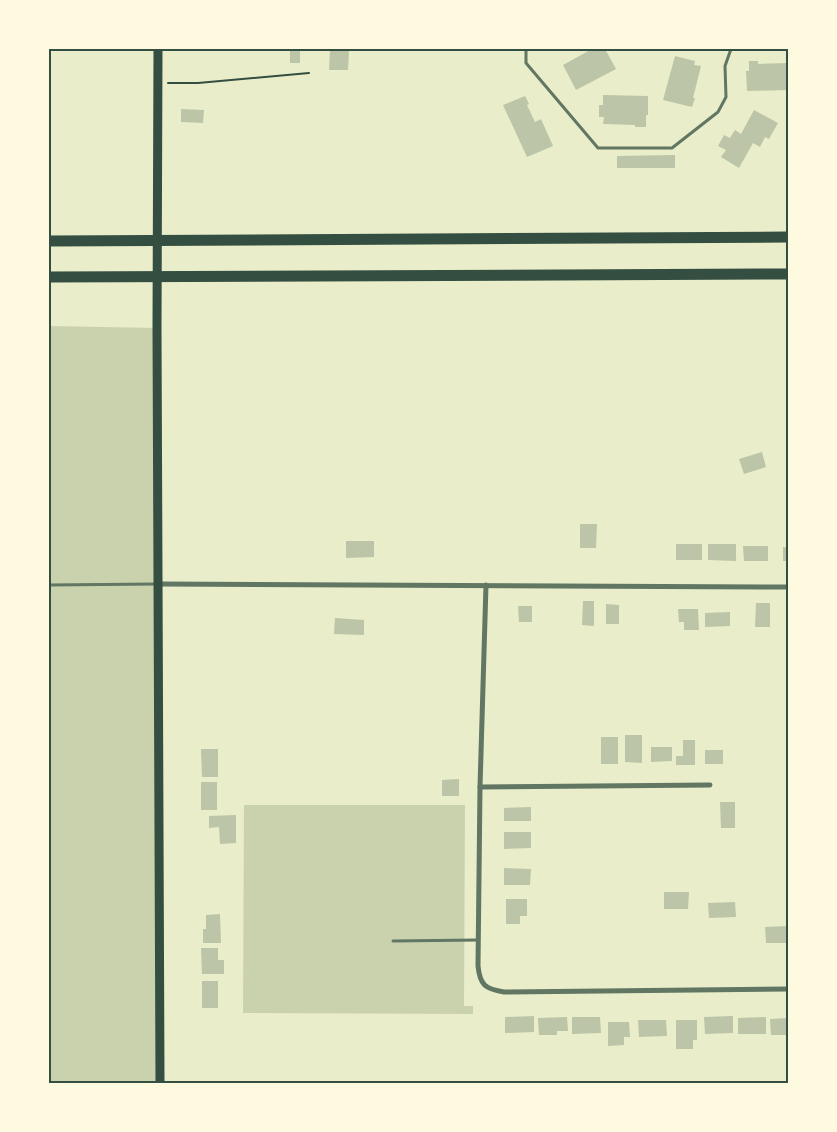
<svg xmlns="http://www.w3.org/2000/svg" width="837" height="1132" viewBox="0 0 837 1132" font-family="'PT Sans',sans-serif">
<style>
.green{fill:#cad2ad}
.building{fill:#bcc5a7}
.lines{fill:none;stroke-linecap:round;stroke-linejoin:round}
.path{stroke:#344e41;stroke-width:2}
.service{stroke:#617663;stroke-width:3}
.minor{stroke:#617663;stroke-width:5}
.secondary{stroke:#344e41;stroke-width:9}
.motorway{stroke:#344e41;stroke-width:11}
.neatline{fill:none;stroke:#344e41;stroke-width:2}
</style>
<rect width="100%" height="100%" fill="#e9edc9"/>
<g class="green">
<polygon points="49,326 157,328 160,1083 49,1083"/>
<polygon points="244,805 465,805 464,1006 473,1006 473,1014 243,1013"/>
</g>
<g class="building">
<rect x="97" y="49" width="28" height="2"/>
<rect x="290" y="49" width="10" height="14"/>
<polygon points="592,49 605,49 616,69 576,90 563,65"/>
<polygon points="330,50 349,50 348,70 329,70"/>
<polygon points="675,56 695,61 694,65 701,66 693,98 695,98 692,107 663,100"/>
<polygon points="749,61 758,61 758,64 788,63 788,90 747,91 746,71 749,71"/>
<polygon points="603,95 648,96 648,115 646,115 646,127 635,127 635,125 603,124 604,117 599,117 599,105 603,105"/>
<polygon points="525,96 529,104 527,105 535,122 541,119 553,146 527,157 503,105"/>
<polygon points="181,109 204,110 203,123 181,122"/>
<polygon points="754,110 778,123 769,139 765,137 760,147 753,143 739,168 721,157 726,150 718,146 724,135 730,138 735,130 741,134"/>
<polygon points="675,155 675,168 617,168 617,156"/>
<polygon points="762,452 766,467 744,474 739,459"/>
<polygon points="580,524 597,524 596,548 580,548"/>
<polygon points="346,541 374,541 374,557 346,558"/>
<rect x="676" y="544" width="26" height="16"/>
<polygon points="708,544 736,544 736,561 708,560"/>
<polygon points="743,546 768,546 768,561 744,561"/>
<polygon points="783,547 788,548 788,561 783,561"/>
<polygon points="583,601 594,601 594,626 582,625"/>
<polygon points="756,603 770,603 770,627 755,627"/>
<polygon points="606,604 619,605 619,624 606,624"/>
<polygon points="518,606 532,606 532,622 519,622"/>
<polygon points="678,609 698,609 699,630 684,630 684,622 679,622"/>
<polygon points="730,612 730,626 705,627 705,613"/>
<polygon points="335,618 364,620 364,635 334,634"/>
<polygon points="625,735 642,735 642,763 625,762"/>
<rect x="601" y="737" width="17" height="27"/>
<polygon points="683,740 695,740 695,765 676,765 676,756 683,756"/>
<polygon points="651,747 672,747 672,761 651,762"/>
<polygon points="201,749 218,749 218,777 202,777"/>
<rect x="705" y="750" width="18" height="14"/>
<polygon points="459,779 459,796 442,796 442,780"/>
<rect x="201" y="782" width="16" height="28"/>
<polygon points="720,802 735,802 735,828 721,828"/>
<polygon points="531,807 531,821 504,821 504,808"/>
<polygon points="236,815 236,843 220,844 219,827 209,828 209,816"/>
<polygon points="504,832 531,832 531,848 504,849"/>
<polygon points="504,868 531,869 530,885 504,885"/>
<polygon points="664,892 689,892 688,909 664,909"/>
<polygon points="506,899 527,899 527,916 520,916 520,924 506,924"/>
<polygon points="735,902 736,917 709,918 708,903"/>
<polygon points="220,914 221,943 203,943 203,929 206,929 206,915"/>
<polygon points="788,926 788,942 787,943 766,943 765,927"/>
<polygon points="201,948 218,948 218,960 224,960 224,974 202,974"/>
<rect x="202" y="981" width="16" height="27"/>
<polygon points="534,1016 534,1032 505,1033 505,1017"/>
<polygon points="733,1016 733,1033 705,1034 704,1017"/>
<polygon points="567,1017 568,1031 557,1031 557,1035 539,1035 538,1018"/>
<polygon points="572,1017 600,1017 601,1033 572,1034"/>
<polygon points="766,1017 766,1034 738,1034 738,1018"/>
<polygon points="788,1018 788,1035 771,1035 770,1019"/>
<polygon points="638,1020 666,1020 667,1036 639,1037"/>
<polygon points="676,1020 697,1020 697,1040 693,1040 693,1049 676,1049"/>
<polygon points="608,1022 629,1022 630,1037 624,1037 624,1045 608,1046"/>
</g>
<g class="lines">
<polyline class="path" points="168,83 198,83 309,73"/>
<g class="service">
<polyline points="526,49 526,63 598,148 672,148 718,112 726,97 725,66 731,49"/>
<polyline points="49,585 156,584"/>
<polyline points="393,941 478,940"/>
</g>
<g class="minor">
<polyline points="159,584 788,587"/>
<path d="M486 585 480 787 478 966C480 985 485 989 504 992L788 989"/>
<polyline points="480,787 710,785"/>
</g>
<polyline class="secondary" points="158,49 157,328 160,1083"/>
<g class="motorway">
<polyline points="49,241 788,237"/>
<polyline points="49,277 788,274"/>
</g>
</g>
<rect width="837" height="1132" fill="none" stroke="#fefae0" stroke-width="100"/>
<rect x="50" y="50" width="737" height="1032" class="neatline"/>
</svg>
